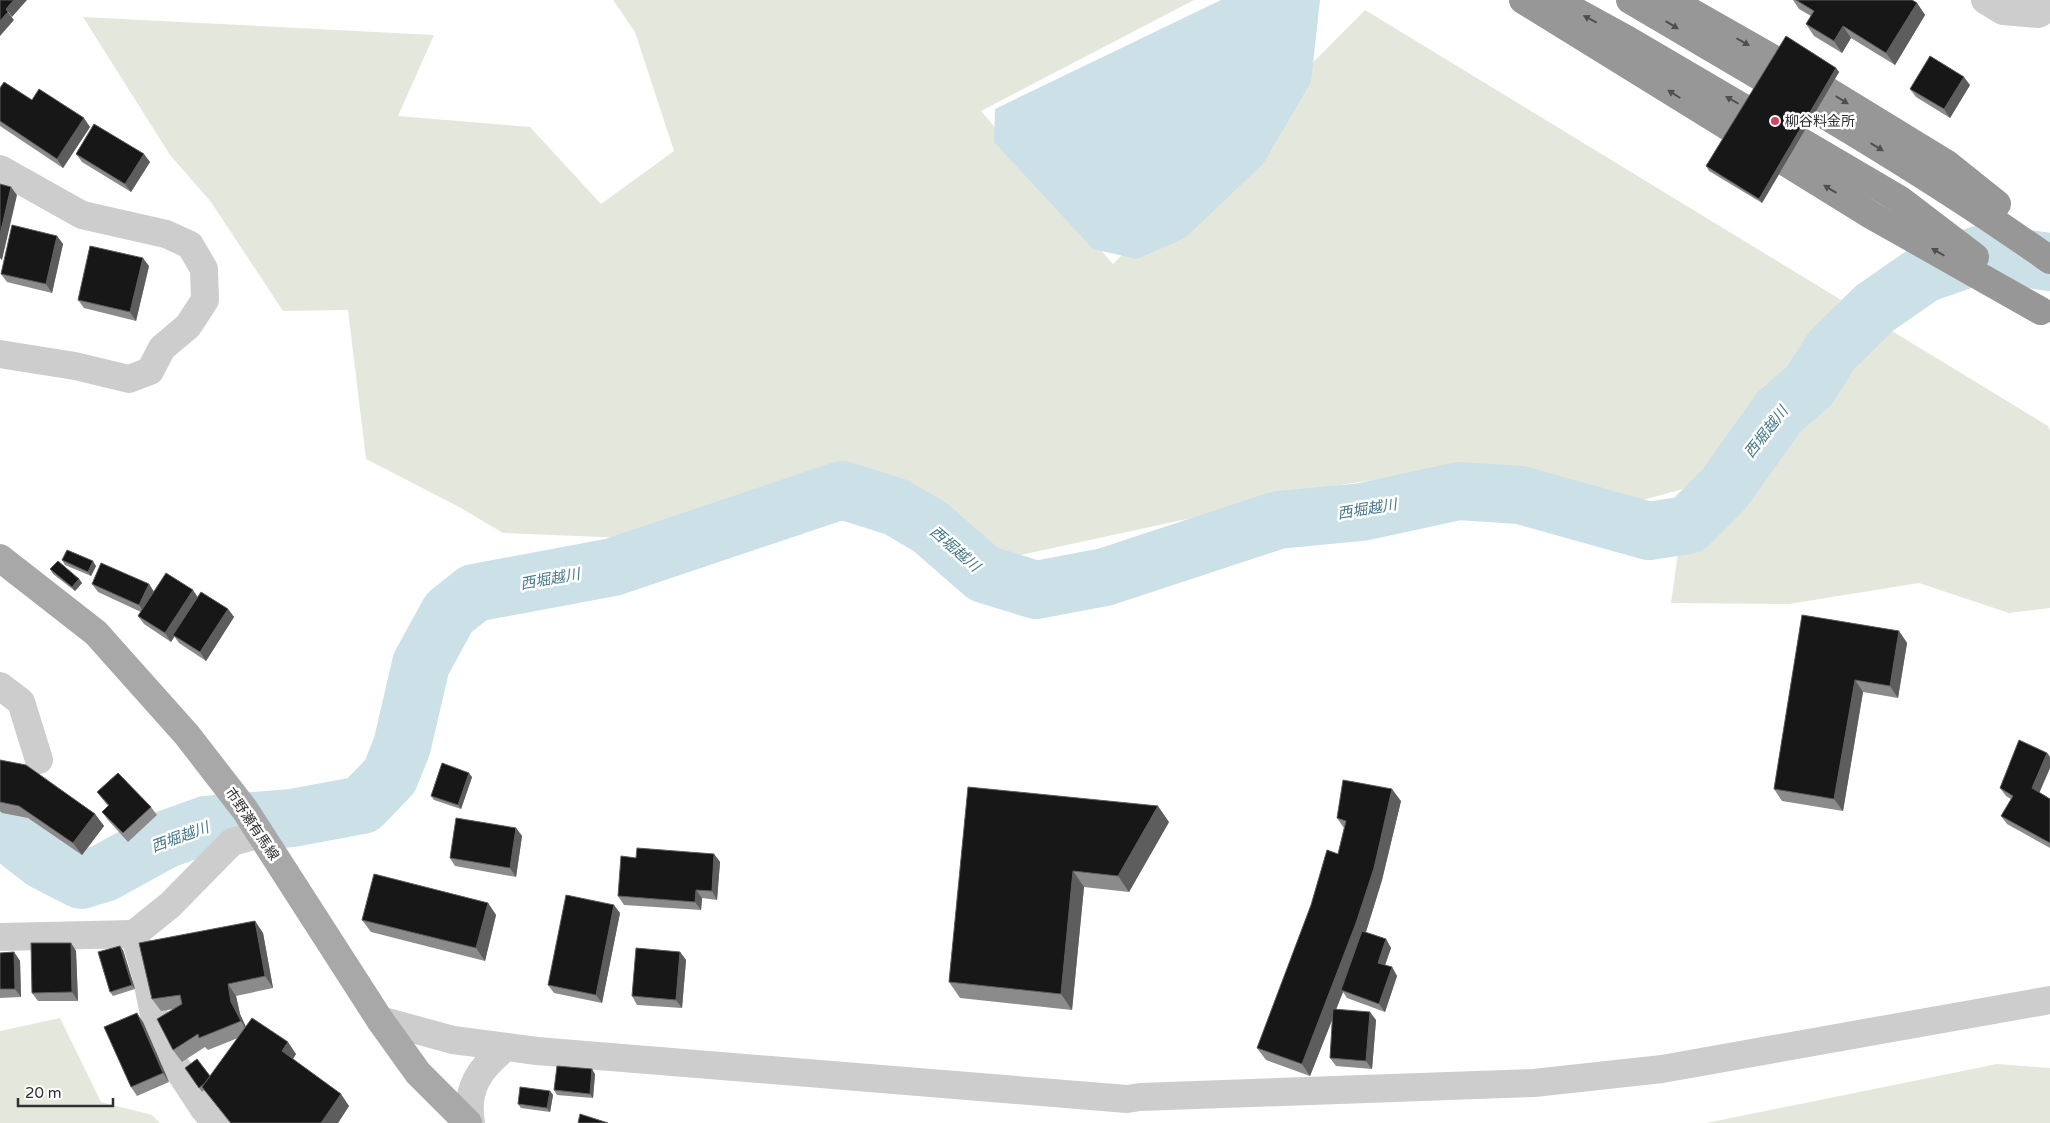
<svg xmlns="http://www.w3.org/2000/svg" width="2050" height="1123" viewBox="0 0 2050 1123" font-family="'Varela Round','Noto Sans JP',sans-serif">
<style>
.green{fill:#e4e8dc}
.water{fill:#cbe0e7}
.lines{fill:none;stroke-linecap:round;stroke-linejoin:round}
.river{stroke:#cbe0e7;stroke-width:58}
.minor{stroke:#cdcdcd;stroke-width:28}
.major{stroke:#a8a8a8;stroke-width:28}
.highway{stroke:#979797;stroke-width:28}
.wall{fill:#8b8b8b}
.shaded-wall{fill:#5d5d5d}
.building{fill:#171717;stroke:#5d5d5d}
.oneway{fill:#4f4f4f}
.poi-dot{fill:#d44563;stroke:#fff;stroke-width:2}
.labels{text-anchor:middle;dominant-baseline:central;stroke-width:5;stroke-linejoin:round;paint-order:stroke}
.poi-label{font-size:14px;fill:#303030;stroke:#fff;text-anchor:start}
.street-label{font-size:14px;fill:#303030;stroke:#fff}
.water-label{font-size:15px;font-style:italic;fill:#46798a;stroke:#fff}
</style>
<rect width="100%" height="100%" fill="#fff"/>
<g class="green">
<polygon points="613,0 1194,0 981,111 1113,264 1365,10 2048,426 2050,431 2050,608 2009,613 1919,583 1789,604 1671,603 1687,488 1639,501 1545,485 1415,474 1326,487 1254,513 1196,517 1007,558 824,467 653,539 503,533 461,508 366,459 348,310 283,311 211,202 170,155 83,17 434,35 398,116 530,127 601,204 674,151 635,32"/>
<polygon points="60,1018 101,1102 152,1115 160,1123 0,1123 0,1031"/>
<polygon points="1997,1064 2050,1068 2050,1123 1706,1123"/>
</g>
<polygon class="water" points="1221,0 1320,0 1311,82 1263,164 1185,238 1137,259 1093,249 994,142 995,109"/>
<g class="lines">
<polyline class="river" points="0,827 44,861 81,880 104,873 164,840 206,825 292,818 362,805 390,776 402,746 421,664 449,613 474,593 613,567 842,490 896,507 930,527 984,574 1036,590 1105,577 1278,520 1362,512 1459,491 1520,495 1649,531 1688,525 1724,489 1779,412 1809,386 1832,350 1875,308 1924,274 1984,253 2050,262"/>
<g class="minor">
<polyline points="1985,0 2003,11 2039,14 2050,6"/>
<polyline points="0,169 82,215 166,234 190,245 204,269 205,300 188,326 162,348 150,371 129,379 75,366 0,354"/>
<polyline points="0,686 21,702 39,760"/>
<polyline points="0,937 134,934"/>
<polyline points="380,1020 453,1040 537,1051 1127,1099 1140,1097 1534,1083 1662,1069 2050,1000"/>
<polyline points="216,1123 204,1109 174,1063 157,1029 146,975 134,934 170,905 232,842 260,834"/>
<path d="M471 1123C465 1088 480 1068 506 1047"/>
</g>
<polyline class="major" points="0,558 96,633 187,735 245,810 380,1020 418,1073 468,1123"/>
<g class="highway">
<polyline points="1523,0 1871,215 2041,311"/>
<polyline points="1555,0 1628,40 1899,199 1975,257"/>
<path d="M1630 0C1772 84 1916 165 2050 260"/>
<polyline points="1670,0 1800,74 1947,164 1997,204"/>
</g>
</g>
<g class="wall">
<polygon points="1793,0 1912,0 1917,3 1925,15 1895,65 1851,38 1842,53 1814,36 1806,24 1811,16 1799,9"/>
<polygon points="1836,68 1839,72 1762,203 1709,171 1706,166"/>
<polygon points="1970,85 1950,118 1916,97 1910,89"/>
<polygon points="0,88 32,100 90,127 63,168 0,126"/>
<polygon points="76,154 150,162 131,192 82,162"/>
<polygon points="57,236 63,244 52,293 7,282 1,274"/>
<polygon points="149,266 136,321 84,308 78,300"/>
<polygon points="62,560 96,566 91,576 65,565"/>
<polygon points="50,569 79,579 82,583 75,591 53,574"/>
<polygon points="92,584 149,584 154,592 198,597 228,609 234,617 206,661 179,643 174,636 171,642 144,624 138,616 141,612 98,592"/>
<polygon points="1802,615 1899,631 1907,643 1898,698 1863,692 1843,811 1782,801 1774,789"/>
<polygon points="2047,753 2050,757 2050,768 2039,792 2050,799 2050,848 2007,824 2001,816 2011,799 2006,796 2000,788"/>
<polygon points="0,760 95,814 104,826 82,855 28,818 2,813 0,811"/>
<polygon points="472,777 461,809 434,800 431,796"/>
<polygon points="968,787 1169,822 1129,892 1084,887 1072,1010 960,998 949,982"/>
<polygon points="97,792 151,807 157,815 128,842 108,820 102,812 108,806"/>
<polygon points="1401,801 1382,880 1366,932 1386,939 1391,948 1385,965 1392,967 1397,976 1385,1012 1347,998 1343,992 1336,1009 1376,1020 1372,1069 1336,1066 1330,1058 1333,1018 1310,1076 1266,1060 1257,1048 1338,854 1344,828 1337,818"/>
<polygon points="516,828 522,836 516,877 455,866 450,858"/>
<polygon points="714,854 720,862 717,900 702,898 701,910 624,905 618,896 636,858"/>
<polygon points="488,903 496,915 485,961 371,932 362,920"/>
<polygon points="620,913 602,1003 554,993 548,985"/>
<polygon points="255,921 263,933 273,988 236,996 240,1014 246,1027 296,1054 293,1059 349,1106 338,1123 230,1123 204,1090 202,1092 185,1068 210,1076 238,1038 208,1050 205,1047 182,1062 173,1050 174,1009 161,1011 152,999"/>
<polygon points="71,943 76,951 78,1001 38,1001 32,993"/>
<polygon points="123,950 135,989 113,996 110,992"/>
<polygon points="14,952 20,961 21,997 0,998 0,953"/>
<polygon points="680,952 686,960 682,1008 637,1005 632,996"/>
<polygon points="143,1022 169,1082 137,1096 131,1087"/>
<polygon points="595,1074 593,1098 557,1095 554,1090"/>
<polygon points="550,1091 553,1095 550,1112 521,1108 518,1104"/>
</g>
<g class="shaded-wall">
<polygon points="14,0 27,0 12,17 6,9"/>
<polygon points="1917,3 1925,15 1895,65 1886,53"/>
<polygon points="8,12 14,20 0,36 0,21"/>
<polygon points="1843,26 1851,38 1842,53 1834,41"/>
<polygon points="1836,68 1839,72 1762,203 1759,199"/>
<polygon points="1964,77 1970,85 1950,118 1944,109"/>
<polygon points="84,118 90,127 63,168 57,159"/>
<polygon points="144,154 150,162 131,192 125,184"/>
<polygon points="11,187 17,195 2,260 0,258 0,235"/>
<polygon points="57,236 63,244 52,293 46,284"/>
<polygon points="143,258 149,266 136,321 130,312"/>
<polygon points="93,561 96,566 91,576 88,572"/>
<polygon points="79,579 82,583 75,591 72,587"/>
<polygon points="149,584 154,592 145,614 139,605"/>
<polygon points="193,590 199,599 171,642 165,633"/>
<polygon points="228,609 234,617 206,661 200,652"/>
<polygon points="1899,631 1907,643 1898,698 1890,686"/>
<polygon points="1855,680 1863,692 1843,811 1834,799"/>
<polygon points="2047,753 2050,757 2050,768 2038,796 2032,788"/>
<polygon points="469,773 472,777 461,809 458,805"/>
<polygon points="1392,789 1401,801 1382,880 1365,935 1341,990 1343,992 1310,1076 1302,1064"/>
<polygon points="1158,806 1169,822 1129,892 1118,876"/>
<polygon points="95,814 104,826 82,855 73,843"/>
<polygon points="516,828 522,836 516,877 510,868"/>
<polygon points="714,854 720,862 717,900 712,891"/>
<polygon points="1073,871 1084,887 1072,1010 1061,994"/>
<polygon points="696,890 702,898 701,910 695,902"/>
<polygon points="488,903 496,915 485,961 476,948"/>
<polygon points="614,905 620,913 602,1003 596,995"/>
<polygon points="255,921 263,933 273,988 265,976"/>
<polygon points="1386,939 1391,948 1383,971 1378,963"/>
<polygon points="71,943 76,951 78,1001 72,992"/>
<polygon points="120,946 123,950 135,989 132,985"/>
<polygon points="14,952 20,961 21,997 15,989"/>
<polygon points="680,952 686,960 682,1008 676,1000"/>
<polygon points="1392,967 1397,976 1385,1012 1379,1004"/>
<polygon points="228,984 236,996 240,1014 249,1034 241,1021 231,1002"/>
<polygon points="1370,1012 1376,1020 1372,1069 1366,1061"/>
<polygon points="137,1013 143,1022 169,1082 163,1073"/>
<polygon points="288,1042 296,1054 290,1063 282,1051"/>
<polygon points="592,1069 595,1074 593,1098 590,1094"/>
<polygon points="550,1091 553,1095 550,1112 547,1108"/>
<polygon points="341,1094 349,1106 338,1123 321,1123"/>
</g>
<g class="building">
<polygon points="0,0 14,0 6,9 8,12 0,21"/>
<polygon points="1796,0 1912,0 1917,3 1886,53 1843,26 1834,41 1806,24 1814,11"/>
<polygon points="1786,36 1836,68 1759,199 1706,166"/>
<polygon points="1930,56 1964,77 1944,109 1910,89"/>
<polygon points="4,82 32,100 39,89 84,118 57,159 0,121 0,88"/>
<polygon points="94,124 144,154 125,184 76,154"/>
<polygon points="0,184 11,187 0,235"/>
<polygon points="12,225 57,236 46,284 1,274"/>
<polygon points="90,246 143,258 130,312 78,300"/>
<polygon points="67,550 93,561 88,572 62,560"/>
<polygon points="58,561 79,579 72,587 50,569"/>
<polygon points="101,563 149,584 139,605 92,584"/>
<polygon points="166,573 193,590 165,633 138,616"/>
<polygon points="201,592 228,609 200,652 173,635"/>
<polygon points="1802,615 1899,631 1890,686 1855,680 1834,799 1774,789"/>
<polygon points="2019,740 2047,753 2032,788 2050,799 2050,843 2001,816 2013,796 2000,788"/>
<polygon points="0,760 26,765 95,814 73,843 19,806 0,802"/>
<polygon points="442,763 469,773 458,805 431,796"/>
<polygon points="118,773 151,807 123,833 102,812 109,805 97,792"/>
<polygon points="1343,780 1392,789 1374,868 1356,923 1302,1064 1257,1048 1311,905 1327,850 1338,854 1346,821 1337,818"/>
<polygon points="968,787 1158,806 1118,876 1073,871 1061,994 949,982"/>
<polygon points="456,818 516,828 510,868 450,858"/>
<polygon points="637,848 714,854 712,891 696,890 695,902 618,896 621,856 636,858"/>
<polygon points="374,874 488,903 476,948 362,920"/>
<polygon points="566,895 614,905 596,995 548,985"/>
<polygon points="255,921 265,976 228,984 231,1002 241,1021 199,1038 198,1034 173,1050 157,1019 182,1004 180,995 152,999 139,943"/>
<polygon points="1362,931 1386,939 1378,963 1392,967 1379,1004 1341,990"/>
<polygon points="31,943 71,943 72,992 32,993"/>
<polygon points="120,946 132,985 110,992 98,952"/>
<polygon points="636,948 680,952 676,1000 632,996"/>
<polygon points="14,952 15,989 0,989 0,953"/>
<polygon points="1333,1009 1370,1012 1366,1061 1330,1058"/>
<polygon points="137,1013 163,1073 131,1087 104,1027"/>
<polygon points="252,1018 288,1042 282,1051 341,1094 321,1123 231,1123 202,1087"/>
<polygon points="197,1059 210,1076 205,1083 199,1088 185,1068"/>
<polygon points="557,1066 592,1069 590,1094 554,1090"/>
<polygon points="520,1087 550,1091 547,1108 518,1104"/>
<polygon points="580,1114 608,1123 578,1123"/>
</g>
<defs><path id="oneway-solid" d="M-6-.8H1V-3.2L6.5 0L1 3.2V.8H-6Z" transform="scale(1.25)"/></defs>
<g class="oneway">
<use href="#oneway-solid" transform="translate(1590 19) rotate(-152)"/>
<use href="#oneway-solid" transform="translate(1672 25) rotate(31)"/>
<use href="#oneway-solid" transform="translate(1743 42) rotate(30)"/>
<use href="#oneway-solid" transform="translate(1674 94) rotate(-148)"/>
<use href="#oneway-solid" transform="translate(1732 100) rotate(-150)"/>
<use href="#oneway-solid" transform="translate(1842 100) rotate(32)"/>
<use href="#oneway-solid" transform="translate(1877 147) rotate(31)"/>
<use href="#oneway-solid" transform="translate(1830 189) rotate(-149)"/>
<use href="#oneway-solid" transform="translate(1938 252) rotate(-150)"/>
</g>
<circle class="poi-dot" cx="1775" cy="121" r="5"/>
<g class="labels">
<g class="poi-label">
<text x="1785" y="121">柳谷料金所</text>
</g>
<g class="street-label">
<text transform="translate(252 824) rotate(56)">市野瀬有馬線</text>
</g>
<g class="water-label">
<text transform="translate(1766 432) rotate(-52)">西堀越川</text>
<text transform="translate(1367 509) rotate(-9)">西堀越川</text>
<text transform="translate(955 549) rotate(41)">西堀越川</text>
<text transform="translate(550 579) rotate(-10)">西堀越川</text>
<text transform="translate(180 837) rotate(-20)">西堀越川</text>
</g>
</g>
<path d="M18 1098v8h95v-8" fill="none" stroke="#303030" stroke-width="2.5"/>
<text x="25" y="1098" font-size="15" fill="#303030" stroke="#ffffff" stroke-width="4" paint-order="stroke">20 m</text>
</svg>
